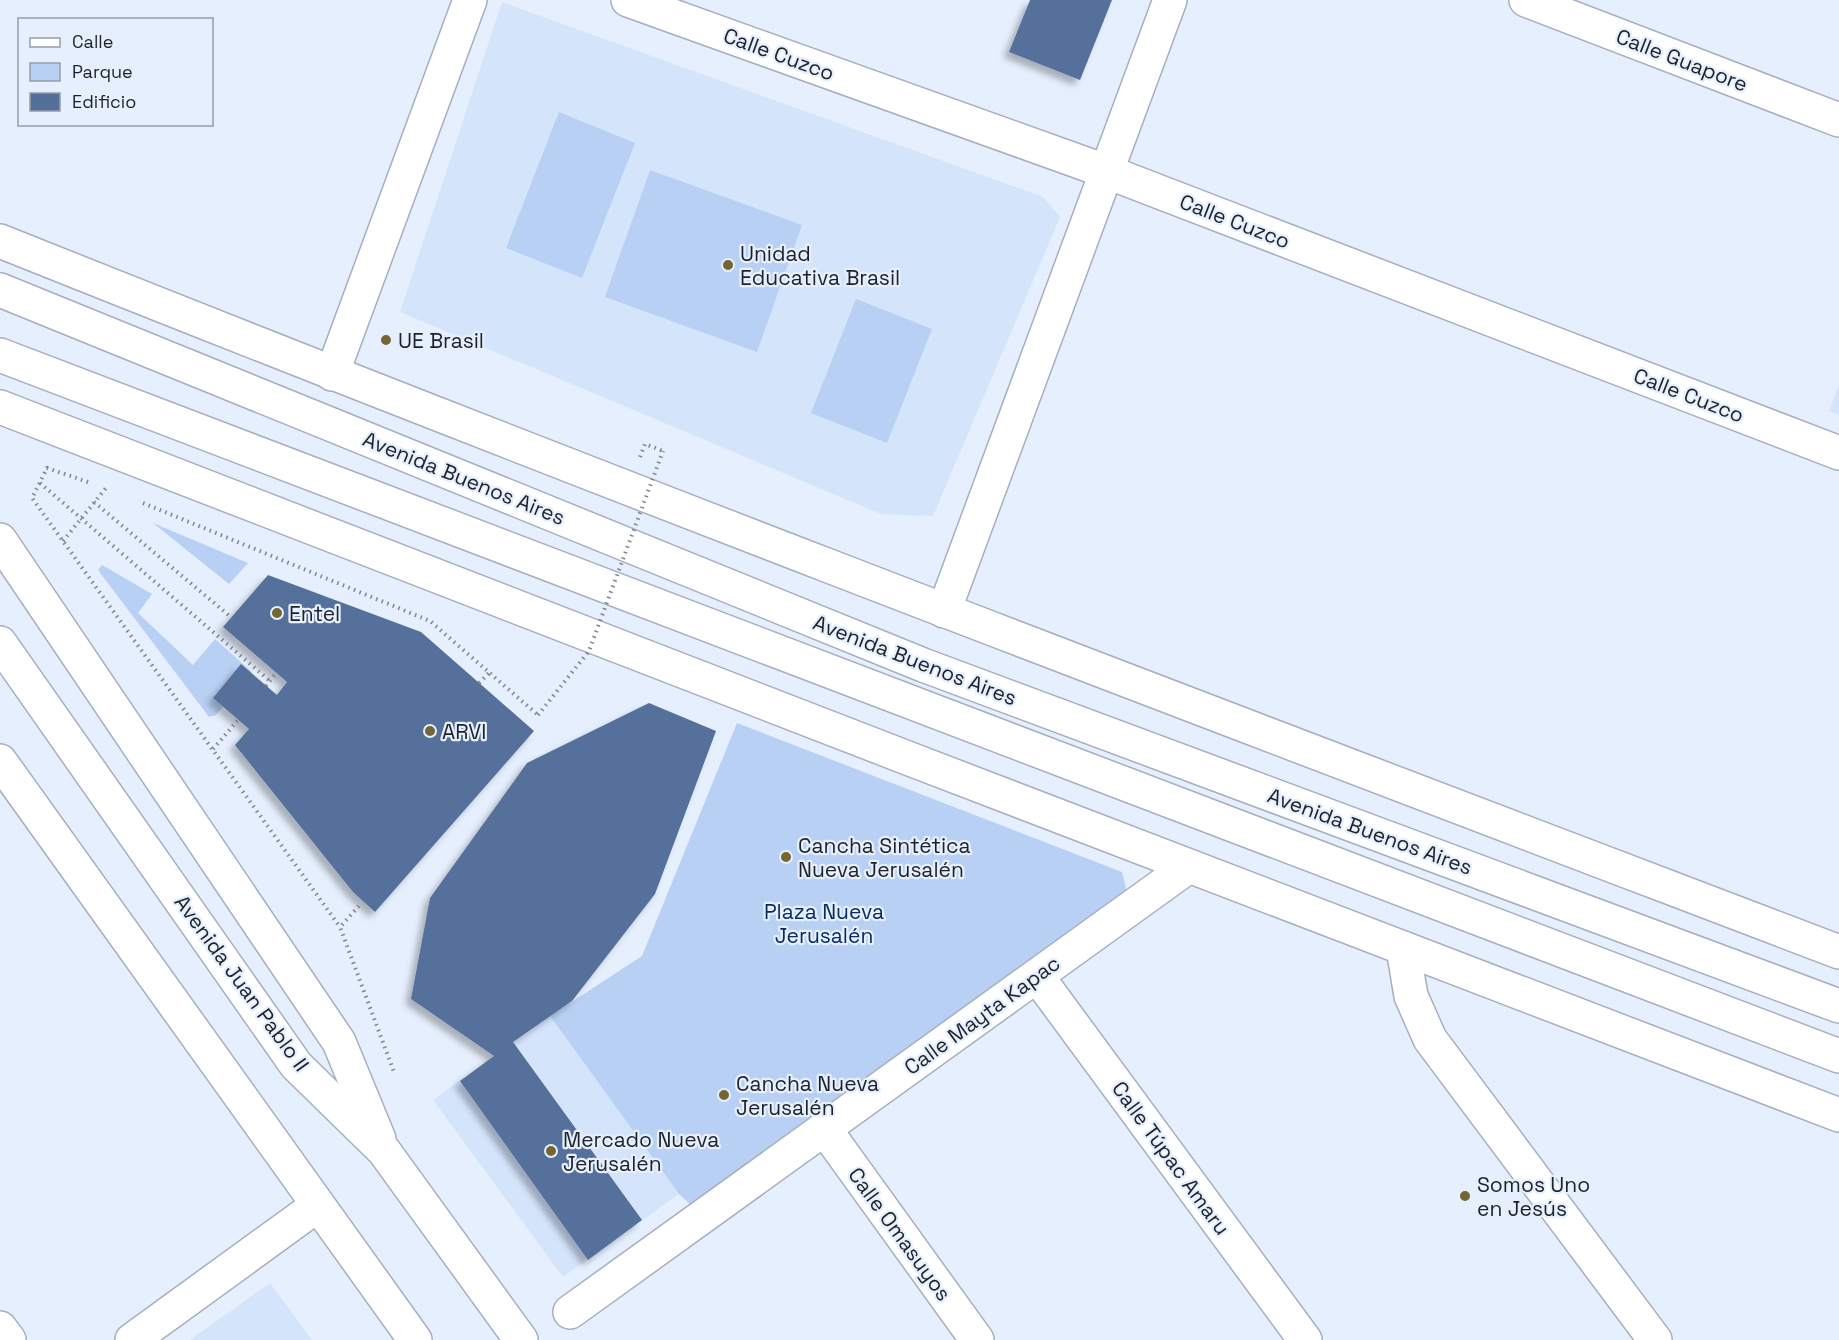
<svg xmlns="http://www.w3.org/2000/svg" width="1839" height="1340" viewBox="0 0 1839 1340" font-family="'Space Grotesk',sans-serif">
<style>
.built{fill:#d4e4fb}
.green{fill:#b8d0f4}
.building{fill:#54709a;filter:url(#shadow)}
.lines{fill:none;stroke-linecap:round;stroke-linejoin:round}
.minor-casing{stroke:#a5afbf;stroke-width:36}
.major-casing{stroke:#a5afbf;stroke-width:36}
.highway-casing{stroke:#a5afbf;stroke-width:36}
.path{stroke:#808690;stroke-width:4;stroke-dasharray:1.5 4.5;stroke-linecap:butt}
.minor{stroke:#fff;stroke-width:33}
.major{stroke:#fff;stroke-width:33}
.highway{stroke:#fff;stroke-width:33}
.path-bridge{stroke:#808690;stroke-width:4;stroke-dasharray:1.5 4.5;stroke-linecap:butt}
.poi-dot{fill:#736633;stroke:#e6effd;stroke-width:2}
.labels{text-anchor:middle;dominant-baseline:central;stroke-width:4.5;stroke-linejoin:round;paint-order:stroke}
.street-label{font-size:21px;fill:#1e2228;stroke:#e6effd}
.poi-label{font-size:21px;fill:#1e2228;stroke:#e6effd;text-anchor:start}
.park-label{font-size:21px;fill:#062c62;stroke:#e6effd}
</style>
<defs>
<filter id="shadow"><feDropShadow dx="-5.5" dy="5.5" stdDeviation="3" flood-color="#0004"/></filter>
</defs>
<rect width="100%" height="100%" fill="#e6effd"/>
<g class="built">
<polygon points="502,2 1043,197 1060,217 933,516 881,514 400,312"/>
<polygon points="1839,385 1839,415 1829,411"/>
<polygon points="550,1016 679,1194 563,1277 433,1100"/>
<polygon points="270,1283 312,1340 190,1340"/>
</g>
<g class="green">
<polygon points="559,112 635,143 582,278 506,248"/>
<polygon points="650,170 802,225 757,352 605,297"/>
<polygon points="856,299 932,329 887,443 811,413"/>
<polygon points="153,523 248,563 229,584"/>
<polygon points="102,565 152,594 138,613 193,665 215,639 252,672 216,715 209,717 98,570"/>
<polygon points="737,723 1122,872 1128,897 693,1207 679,1194 550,1016 642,956"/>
</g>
<g class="building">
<polygon points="1030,0 1112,0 1080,80 1009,52"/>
<polygon points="268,575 421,632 534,731 375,912 353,892 235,745 249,729 213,698 241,664 277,695 287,682 223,627"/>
<polygon points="649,703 716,731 655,894 572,1001 513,1042 642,1220 588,1260 460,1081 494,1056 411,999 430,898 527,763"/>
</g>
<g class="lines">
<defs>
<g id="minor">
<polyline points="628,0 1105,171 1839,453"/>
<polyline points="1526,0 1839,120"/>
<polyline points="332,374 470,0"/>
<polyline points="944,611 1170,0"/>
<polyline points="1403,948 1411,996 1430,1039 1655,1340"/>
<polyline points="1037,976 1305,1340"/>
<polyline points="824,1128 977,1340"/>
<polyline points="570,1312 1189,866"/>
<polyline points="0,1328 9,1340"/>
<polyline points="132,1340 318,1205"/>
</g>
<g id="major">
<path d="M0 241C610 485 1225 718 1839 952"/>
<polyline points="0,407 897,754 1839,1115"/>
</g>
<g id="highway">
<polyline points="0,290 923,665 1839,1006"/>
<polyline points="0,355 1839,1056"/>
<polyline points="0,540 339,1042 379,1139"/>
<polyline points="0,643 296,1065 384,1151 521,1340"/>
<polyline points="0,761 415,1340"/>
</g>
</defs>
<use href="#minor" class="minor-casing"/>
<use href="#major" class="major-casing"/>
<use href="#highway" class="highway-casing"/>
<g class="path">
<polyline points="640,457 645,444 663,451"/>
<polyline points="88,482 47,468 32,498 340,927"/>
<polyline points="40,483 270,681"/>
<polyline points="94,502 232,618"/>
<polyline points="143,503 430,621 538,715"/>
<polyline points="63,541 106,488"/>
<polyline points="479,683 489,673"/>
<polyline points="266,686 276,673"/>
<polyline points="213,749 238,720"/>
<polyline points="359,906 340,927 394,1072"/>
</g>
<use href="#minor" class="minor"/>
<use href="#major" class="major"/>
<use href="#highway" class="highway"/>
<polyline class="path-bridge" points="538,715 589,651 663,451"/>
</g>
<g class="poi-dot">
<circle cx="728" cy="265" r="6"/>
<circle cx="386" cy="340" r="6"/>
<circle cx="277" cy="613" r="6"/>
<circle cx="430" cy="731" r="6"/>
<circle cx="786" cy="857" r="6"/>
<circle cx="724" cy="1095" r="6"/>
<circle cx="551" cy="1151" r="6"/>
<circle cx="1465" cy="1196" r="6"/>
</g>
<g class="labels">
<g class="street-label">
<text transform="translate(779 54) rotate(20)">Calle Cuzco</text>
<text transform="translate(1682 60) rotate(21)">Calle Guapore</text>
<text transform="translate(1235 221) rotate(21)">Calle Cuzco</text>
<text transform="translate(1689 395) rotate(21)">Calle Cuzco</text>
<text transform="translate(464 478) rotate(22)">Avenida Buenos Aires</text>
<text transform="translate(915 660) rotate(21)">Avenida Buenos Aires</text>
<text transform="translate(1370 831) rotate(20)">Avenida Buenos Aires</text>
<text transform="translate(242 983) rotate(54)">Avenida Juan Pablo II</text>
<text transform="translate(982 1015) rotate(-36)">Calle Mayta Kapac</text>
<text transform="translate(1171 1158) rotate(54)">Calle Túpac Amaru</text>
<text transform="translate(900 1234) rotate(54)">Calle Omasuyos</text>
</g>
<g class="poi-label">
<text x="740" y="253">Unidad<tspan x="740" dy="24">Educativa Brasil</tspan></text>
<text x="398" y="340">UE Brasil</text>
<text x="289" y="613">Entel</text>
<text x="442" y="731">ARVI</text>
<text x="798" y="845">Cancha Sintética<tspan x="798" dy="24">Nueva Jerusalén</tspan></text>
<text x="736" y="1083">Cancha Nueva<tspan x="736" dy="24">Jerusalén</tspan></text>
<text x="563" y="1139">Mercado Nueva<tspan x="563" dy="24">Jerusalén</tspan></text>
<text x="1477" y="1184">Somos Uno<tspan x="1477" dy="24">en Jesús</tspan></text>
</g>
<g class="park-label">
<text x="824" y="911">Plaza Nueva<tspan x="824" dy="24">Jerusalén</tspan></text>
</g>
</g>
<rect x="18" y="18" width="195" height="108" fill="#e6effd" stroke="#969da8" stroke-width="1.5"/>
<rect x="30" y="38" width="30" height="9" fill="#ffffff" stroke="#969da8" stroke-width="1.5"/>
<text x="72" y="48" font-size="18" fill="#1e2228">Calle</text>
<rect x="30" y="63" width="30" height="18" fill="#b8d0f4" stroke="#969da8" stroke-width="1.5"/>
<text x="72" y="78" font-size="18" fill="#1e2228">Parque</text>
<rect x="30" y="93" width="30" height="18" fill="#54709a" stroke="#969da8" stroke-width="1.5"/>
<text x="72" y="108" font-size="18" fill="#1e2228">Edificio</text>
</svg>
